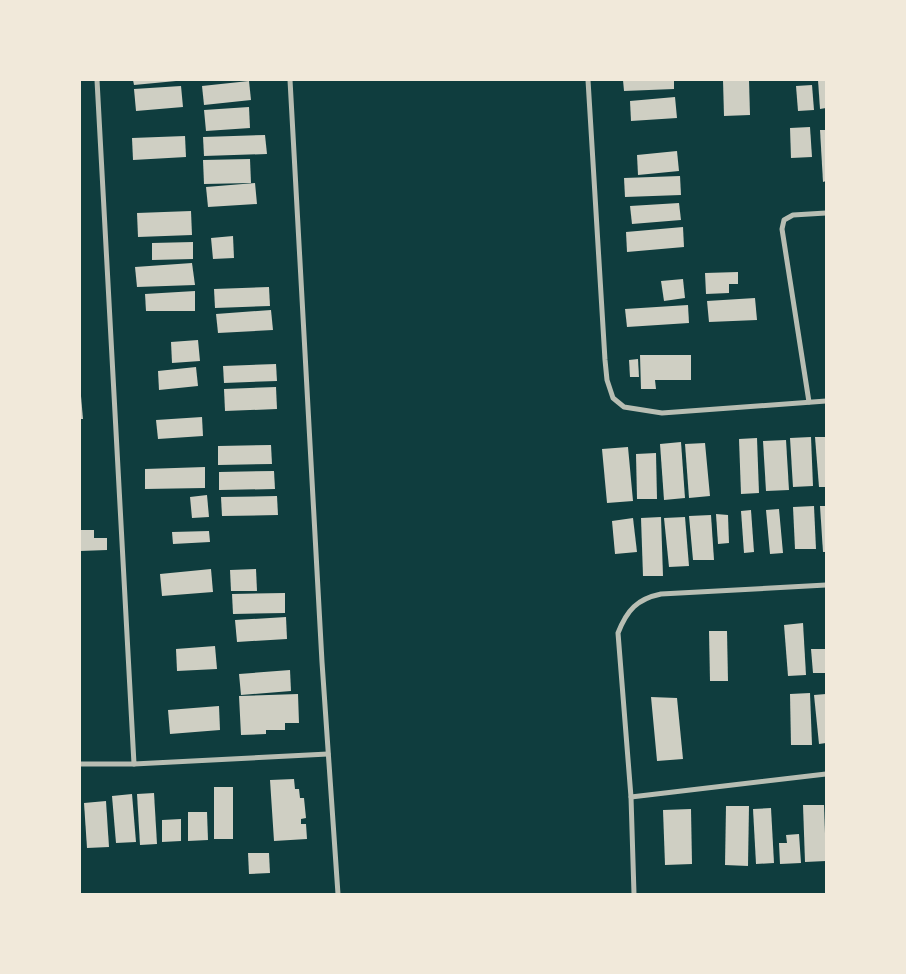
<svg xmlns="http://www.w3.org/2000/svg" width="906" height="974" viewBox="0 0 906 974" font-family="'Asap Condensed',sans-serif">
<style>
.building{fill:#cfcfc3}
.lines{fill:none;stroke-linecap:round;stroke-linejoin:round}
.minor{stroke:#b8beb3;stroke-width:5}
</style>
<rect width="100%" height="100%" fill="#0f3d3e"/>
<g class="building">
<polygon points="133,80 176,80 176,81 134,85"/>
<polygon points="623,80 674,80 674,89 624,91"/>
<polygon points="723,80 749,80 750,115 724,116"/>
<polygon points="818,80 826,80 826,108 820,109"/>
<polygon points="249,81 251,100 204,105 202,86"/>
<polygon points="812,85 814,110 798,111 796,86"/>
<polygon points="181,86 183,107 136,111 134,89"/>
<polygon points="675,97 677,118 631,121 630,101"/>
<polygon points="249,107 250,128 206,131 204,110"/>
<polygon points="810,127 812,157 791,158 790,128"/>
<polygon points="820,130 826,130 826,181 823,182"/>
<polygon points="265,135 267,154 204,156 203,137"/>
<polygon points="185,136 186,157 133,160 132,138"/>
<polygon points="677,151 679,171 638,175 637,155"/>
<polygon points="250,159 251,183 204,184 203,160"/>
<polygon points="680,176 681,195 625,197 624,178"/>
<polygon points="255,183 257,204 208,207 206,187"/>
<polygon points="679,203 681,220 632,224 630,206"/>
<polygon points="191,211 192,235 138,237 137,213"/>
<polygon points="683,227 684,247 627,252 626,232"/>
<polygon points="233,236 234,258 213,259 211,238"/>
<polygon points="193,242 193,259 152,260 152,243"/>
<polygon points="192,263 195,285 137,287 135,267"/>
<polygon points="738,272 738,284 729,284 729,293 706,294 705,273"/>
<polygon points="683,279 685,298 664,301 661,281"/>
<polygon points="269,287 270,306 215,308 214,289"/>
<polygon points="195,291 195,311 146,311 145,294"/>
<polygon points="755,298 757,320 709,322 707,301"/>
<polygon points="688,305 689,323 627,327 625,309"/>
<polygon points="271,310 273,330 218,333 216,314"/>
<polygon points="198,340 200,361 172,363 171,342"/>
<polygon points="640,355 691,355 691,380 655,380 656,389 641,389"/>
<polygon points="638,359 639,377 630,377 629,360"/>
<polygon points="276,364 277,381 224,383 223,366"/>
<polygon points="196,367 198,386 159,390 158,371"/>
<polygon points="276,387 277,409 225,411 224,389"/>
<polygon points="80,396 81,396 83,419 80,419"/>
<polygon points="202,417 203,436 158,439 156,420"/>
<polygon points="811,437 813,486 793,487 790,438"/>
<polygon points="815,437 826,437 826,487 819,487"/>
<polygon points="757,438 759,493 741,494 739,439"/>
<polygon points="786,440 789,490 766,491 763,441"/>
<polygon points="681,442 685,498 664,500 660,444"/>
<polygon points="705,443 710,496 689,498 685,444"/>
<polygon points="271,445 272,464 218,465 218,446"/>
<polygon points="628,447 633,501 607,503 602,449"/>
<polygon points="656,453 657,499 637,499 636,454"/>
<polygon points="205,467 205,488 145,489 145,469"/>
<polygon points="274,471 275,489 219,490 219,472"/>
<polygon points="207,495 209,517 192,518 190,497"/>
<polygon points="277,496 278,515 222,516 221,497"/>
<polygon points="814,506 816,549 795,549 793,507"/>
<polygon points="820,506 826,506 826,552 823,552"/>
<polygon points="779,509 783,553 770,554 766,510"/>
<polygon points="751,510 754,552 744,553 741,511"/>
<polygon points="716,514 728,515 729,543 718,544"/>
<polygon points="711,515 714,560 693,560 689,516"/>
<polygon points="661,517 663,576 643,576 641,518"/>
<polygon points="685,517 689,566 669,567 664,518"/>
<polygon points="633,518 637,552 615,554 612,521"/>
<polygon points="80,530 94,530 94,538 107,538 107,550 80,551"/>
<polygon points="209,531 210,542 173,544 172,532"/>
<polygon points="211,569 213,592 162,596 160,574"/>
<polygon points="256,569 257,591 231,591 230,570"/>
<polygon points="285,593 285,613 233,614 232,594"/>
<polygon points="286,617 287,639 237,642 235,620"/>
<polygon points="803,623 806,675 788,676 784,625"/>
<polygon points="709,631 727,631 728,681 710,681"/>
<polygon points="215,646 217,669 177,671 176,649"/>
<polygon points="811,649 826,649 826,673 813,673"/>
<polygon points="290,670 291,691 241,695 239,674"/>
<polygon points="810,693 812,745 791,745 790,694"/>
<polygon points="298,694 299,723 285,723 285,730 266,730 266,734 241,735 239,696"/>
<polygon points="826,694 826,743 819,744 814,695"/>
<polygon points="651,697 677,698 683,759 657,761"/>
<polygon points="219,706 220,730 170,734 168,710"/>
<polygon points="294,779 295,789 299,789 300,798 304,798 306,818 301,819 301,824 306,824 307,839 274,841 270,780"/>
<rect x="214" y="787" width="19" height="52"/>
<polygon points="154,793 157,844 140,845 137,794"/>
<polygon points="132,794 136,842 116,843 112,796"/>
<polygon points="106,801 109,847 87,848 84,803"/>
<polygon points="803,805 824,805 826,861 805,862"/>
<polygon points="726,806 749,806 748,866 725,865"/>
<polygon points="771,808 774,863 756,864 753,809"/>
<polygon points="691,809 692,864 665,865 663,810"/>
<polygon points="188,812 207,812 208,840 188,841"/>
<polygon points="181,819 181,841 162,842 162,820"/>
<polygon points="799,834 801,863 780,864 779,843 787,843 786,835"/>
<polygon points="248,853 269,853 270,873 249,874"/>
</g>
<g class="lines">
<g class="minor">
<polyline points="97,80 134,764 328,754"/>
<polyline points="290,80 322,662 338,894"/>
<polyline points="588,80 605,360 607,380 613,398 624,407 662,413 826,401"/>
<polyline points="809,402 782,229 784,220 793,215 826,213"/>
<polyline points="80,764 134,764"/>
<polyline points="631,797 826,774"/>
<path d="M634 894 631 797 618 633C627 610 637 599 661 594L826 585"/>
</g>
</g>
<rect width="906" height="974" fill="none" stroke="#f1e9da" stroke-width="162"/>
</svg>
